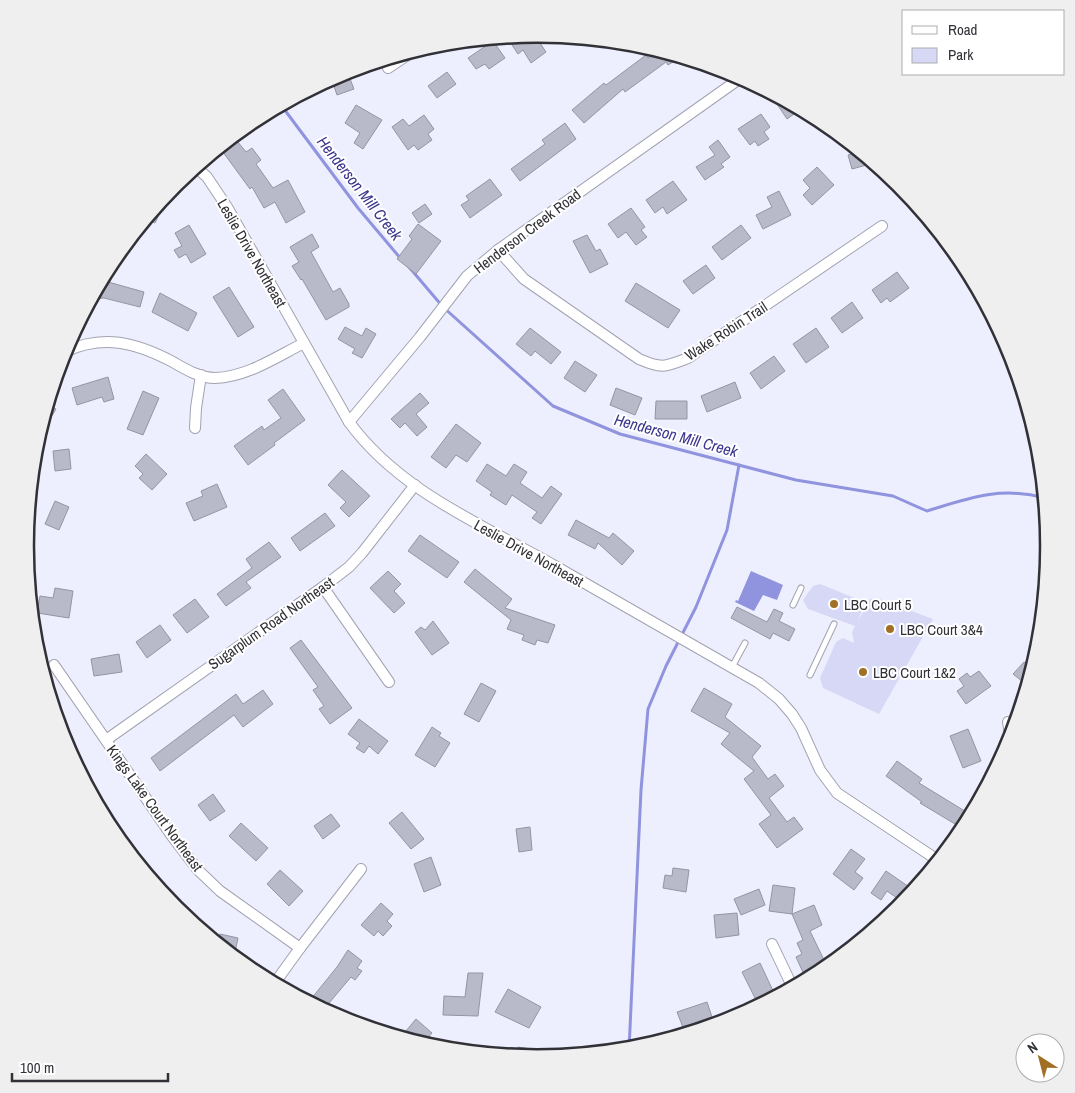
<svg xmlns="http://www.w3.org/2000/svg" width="1075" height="1093" viewBox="0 0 1075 1093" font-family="'Archivo Narrow',sans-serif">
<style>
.green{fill:#d6d8f5}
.water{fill:#9093de}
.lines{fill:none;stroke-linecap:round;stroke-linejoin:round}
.stream{stroke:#9093de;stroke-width:3}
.building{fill:#b9bac9;stroke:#9395a2}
.service-casing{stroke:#a2a3b1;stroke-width:7}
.minor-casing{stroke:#a2a3b1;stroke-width:12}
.service{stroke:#fff;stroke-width:5}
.minor{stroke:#fff;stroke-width:10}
.poi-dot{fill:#a26f26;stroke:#fff;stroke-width:2}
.labels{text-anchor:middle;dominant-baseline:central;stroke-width:4;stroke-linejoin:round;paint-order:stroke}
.street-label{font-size:15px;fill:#313137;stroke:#fff}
.poi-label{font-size:15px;fill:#313137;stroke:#fff;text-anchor:start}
.water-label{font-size:16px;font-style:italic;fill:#3c358d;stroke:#fff}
.rim{fill:none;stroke:#313137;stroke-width:2.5}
</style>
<rect width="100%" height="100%" fill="#eeeffe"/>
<polygon class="green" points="820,584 862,601 863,607 858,621 870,599 877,598 933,619 879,714 823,688 820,678 836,642 843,638 854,643 852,632 855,626 808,609 803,600 813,586"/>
<polygon class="water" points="751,571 783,585 777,600 763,595 754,611 735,602 736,600 738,601"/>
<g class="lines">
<g class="stream">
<polyline points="281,105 358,208 401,259"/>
<path d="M409 267 443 307 553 406 620 434 796 480 893 496 927 511C969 498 1001 486 1045 498"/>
<polyline points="629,1050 641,790 648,709 666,666 696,607 727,530 739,465"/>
</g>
</g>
<g class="building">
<polygon points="534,34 546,52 531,63 523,50 518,54 512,45 517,42 514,36"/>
<polygon points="493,41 505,58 489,69 485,64 476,69 468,58"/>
<polygon points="659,50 681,57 668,65 666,62 625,92 623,89 584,123 572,110 604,83 606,85 646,55 648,58"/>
<polygon points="347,71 354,89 337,95 334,86 315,93 313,88"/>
<polygon points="447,72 456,84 437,98 428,86"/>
<polygon points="783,100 789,102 801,109 787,119 777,104"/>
<polygon points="356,105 382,120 363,149 354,143 360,133 345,123"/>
<polygon points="761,114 770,127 764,132 769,139 758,146 755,141 750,145 738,129"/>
<polygon points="424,115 434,129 428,134 432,140 418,150 414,145 408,150 392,127 403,119 409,126"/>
<polygon points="565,123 576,139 520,181 511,169 545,144 542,140"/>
<polygon points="233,136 246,152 252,148 261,160 256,164 273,188 288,180 305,212 286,223 275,202 264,208 252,187 250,189 220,148"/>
<polygon points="718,140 730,157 721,164 724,167 705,180 696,167 715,155 709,147"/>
<polygon points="860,152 874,163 852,169 848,155"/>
<polygon points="817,167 834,185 812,205 803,195 810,188 803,180"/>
<polygon points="490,179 502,195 470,218 461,205 469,200 466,196"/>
<polygon points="673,181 687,200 667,214 663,207 655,213 646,200"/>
<polygon points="779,191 791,215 763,229 756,215 772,207 767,197"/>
<polygon points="163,198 166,200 155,223 147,219"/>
<polygon points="425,204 432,214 419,223 412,213"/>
<polygon points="631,208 645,227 641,230 647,237 636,245 626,232 618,238 608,224"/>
<polygon points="418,224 441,241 416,274 397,259 412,239 409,236"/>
<polygon points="189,225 206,254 191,263 186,254 179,258 174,250 182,246 175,233"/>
<polygon points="741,225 751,238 722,260 712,247"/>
<polygon points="312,234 319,247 311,252 333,292 340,288 349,304 349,307 326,320 302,279 301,280 292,266 299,262 290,247"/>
<polygon points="587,235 596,251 600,249 608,264 590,273 573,241"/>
<polygon points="706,265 715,278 693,294 683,281"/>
<polygon points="897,272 909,288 890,302 887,298 881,303 872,290"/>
<polygon points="101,280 144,292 140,307 104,298 92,299"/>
<polygon points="636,283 680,310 668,328 625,301"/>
<polygon points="229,287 254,327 238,337 213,297"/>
<polygon points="160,293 197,313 188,331 152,312"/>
<polygon points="852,302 863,318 842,333 831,318"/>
<polygon points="345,327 362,336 366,328 376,334 362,358 352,353 355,349 338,339"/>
<polygon points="530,328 561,352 551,364 535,351 531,356 516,344"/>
<polygon points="816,328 829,347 806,363 793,344"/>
<polygon points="774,356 785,371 761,389 750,373"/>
<polygon points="575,361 597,375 585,392 564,378"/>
<polygon points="108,377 114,399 104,402 102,397 77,405 72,388"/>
<polygon points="735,382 741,398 707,412 701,396"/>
<polygon points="616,388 642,398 635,415 610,405"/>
<polygon points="283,389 305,420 274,443 275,445 248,465 234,446 262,426 264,430 281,418 268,400"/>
<polygon points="143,391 159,398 143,435 127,429"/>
<polygon points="420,393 429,403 416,414 427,427 417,436 405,423 400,428 391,419"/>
<polygon points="656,401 687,401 687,419 655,419"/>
<polygon points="48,405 56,409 43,431 40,429"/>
<polygon points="456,424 481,443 467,462 456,455 446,468 431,457"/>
<polygon points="69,449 71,469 55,471 53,451"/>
<polygon points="146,454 167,474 152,490 139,478 143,474 135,466"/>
<polygon points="487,464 506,476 514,464 527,472 520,483 542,498 551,486 562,494 541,524 532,518 537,512 512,495 506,505 490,495 492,492 476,481"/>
<polygon points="342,470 370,496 349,517 340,508 346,502 328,485"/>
<polygon points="217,484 227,507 194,521 186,503 203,496 201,491"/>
<polygon points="55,501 69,507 59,530 45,524"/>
<polygon points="325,513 335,526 300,551 291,538"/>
<polygon points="576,520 609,538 613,533 634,551 622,565 598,543 595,549 568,535"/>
<polygon points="420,535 459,562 447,578 408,551"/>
<polygon points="269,542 281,557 246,582 251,588 226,606 217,594 252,568 246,559"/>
<polygon points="475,569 512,599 505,608 555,625 548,643 537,640 535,645 522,640 524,635 507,629 511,620 464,582"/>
<polygon points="388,571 401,584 394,591 405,603 394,613 370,588"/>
<polygon points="55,588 73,591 69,618 37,613 40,596 53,598"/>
<polygon points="195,599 209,617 187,633 173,615"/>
<polygon points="737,607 767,622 774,609 783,613 779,621 795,629 789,641 773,633 770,639 731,618"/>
<polygon points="433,621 449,643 432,655 415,632 421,627 425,630"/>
<polygon points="160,625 171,640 147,658 136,642"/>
<polygon points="301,640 352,708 330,724 319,709 324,706 313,690 318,687 290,648"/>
<polygon points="119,654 122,672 94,676 91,659"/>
<polygon points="1024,662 1033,670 1028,686 1013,674"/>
<polygon points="979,671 991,686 966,704 957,691 964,686 959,679 967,673 970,677"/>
<polygon points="481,683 496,691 479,722 464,714"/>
<polygon points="704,688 732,704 725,717 761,746 752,757 768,779 775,774 784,786 769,798 787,822 794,817 803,829 777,848 759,824 771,815 744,779 754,771 721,744 730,733 691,711"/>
<polygon points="263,690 273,704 243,727 234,715 160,771 151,758 236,694 243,704"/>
<polygon points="359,719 388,741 378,754 369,746 364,753 356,748 360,743 348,734"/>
<polygon points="432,727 441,733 439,736 450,743 435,767 415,755"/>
<polygon points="968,729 981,761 963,768 950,736"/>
<polygon points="897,761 922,779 919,783 968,813 960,827 920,803 922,802 886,776"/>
<polygon points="213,794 225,811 210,821 198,805"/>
<polygon points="402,812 424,839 411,849 389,823"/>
<polygon points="331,814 340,826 323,839 314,826"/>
<polygon points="241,823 268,848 256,861 229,836"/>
<polygon points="530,827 532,850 519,852 516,829"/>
<polygon points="851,849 865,859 855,872 863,878 854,890 833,874"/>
<polygon points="431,857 441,885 424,892 414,864"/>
<polygon points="673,868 689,870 686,892 663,888 665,875 672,876"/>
<polygon points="280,870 303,891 289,906 267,884"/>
<polygon points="886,871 915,891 904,903 887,891 881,900 871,893"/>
<polygon points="773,885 795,888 792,914 769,911"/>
<polygon points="759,889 765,905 741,915 734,899"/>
<polygon points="381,903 393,914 387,921 392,926 383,936 378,931 374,936 361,925"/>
<polygon points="814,905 822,925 810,931 824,960 822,961 826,970 807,981 796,957 802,954 797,943 803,940 792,914"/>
<polygon points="737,913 739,935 716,938 714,915"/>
<polygon points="220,934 238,938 234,957 218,944"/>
<polygon points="348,950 362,961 357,968 362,971 355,980 351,977 324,1009 311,999 337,967"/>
<polygon points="760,963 776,997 759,1006 742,972"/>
<polygon points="468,973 483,973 478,1016 443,1015 444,996 465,997"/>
<polygon points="508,989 541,1007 529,1028 495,1012"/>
<polygon points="707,1002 713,1020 684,1030 677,1012"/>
<polygon points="416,1019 432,1033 422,1044 400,1038"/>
<polygon points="518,1047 537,1050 536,1059 516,1057"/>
</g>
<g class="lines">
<defs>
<g id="service">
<polyline points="793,605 801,588"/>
<polyline points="732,667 745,643"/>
<polyline points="810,675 834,624"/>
</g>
<g id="minor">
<polyline points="388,68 412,52"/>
<path d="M196 167 207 177 227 207 349 422C399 491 483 525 555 566 623 605 691 644 759 683L779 699 792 714 801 728 820 770 837 793 939 861"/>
<path d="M498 250 524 279 639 359C662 369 665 367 688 358L882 226"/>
<path d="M64 352C103 334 135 342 173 362 185 369 200 378 215 378 247 377 276 357 304 343"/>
<polyline points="349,422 420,337 467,276 498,250 742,77"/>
<polyline points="195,428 196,408 201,375"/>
<polyline points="323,587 389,682"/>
<polyline points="54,665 172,836 198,870 220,891 300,948"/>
<polyline points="1008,722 1011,741"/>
<polyline points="106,740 323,587 349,567 362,553 415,485"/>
<polyline points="772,944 793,988"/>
<polyline points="274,984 300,948 361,869"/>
</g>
</defs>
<use href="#service" class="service-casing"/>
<use href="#minor" class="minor-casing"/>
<use href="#service" class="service"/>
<use href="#minor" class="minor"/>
</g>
<g class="poi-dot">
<circle cx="834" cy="604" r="5"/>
<circle cx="890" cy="629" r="5"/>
<circle cx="863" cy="672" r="5"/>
</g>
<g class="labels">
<g class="street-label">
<text transform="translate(527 231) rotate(-37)">Henderson Creek Road</text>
<text transform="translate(252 253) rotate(60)">Leslie Drive Northeast</text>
<text transform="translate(726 331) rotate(-33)">Wake Robin Trail</text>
<text transform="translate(529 553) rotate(29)">Leslie Drive Northeast</text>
<text transform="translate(271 623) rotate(-35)">Sugarplum Road Northeast</text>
<text transform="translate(155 808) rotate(54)">Kings Lake Court Northeast</text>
</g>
<g class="poi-label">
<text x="844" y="604">LBC Court 5</text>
<text x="900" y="629">LBC Court 3&amp;4</text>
<text x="873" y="672">LBC Court 1&amp;2</text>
</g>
<g class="water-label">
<text transform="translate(360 188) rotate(52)">Henderson Mill Creek</text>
<text transform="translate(676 435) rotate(15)">Henderson Mill Creek</text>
</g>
</g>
<path d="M0 0H1075V1093H0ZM34 546a503 503 0 1 1 1006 0a503 503 0 1 1-1006 0Z" fill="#efefef" fill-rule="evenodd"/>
<path class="rim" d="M34 546a503 503 0 1 1 1006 0a503 503 0 1 1-1006 0Z"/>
<rect x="902" y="10" width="162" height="65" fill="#ffffff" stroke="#adadaf"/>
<rect x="912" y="26" width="25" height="8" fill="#ffffff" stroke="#adadaf"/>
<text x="948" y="35" font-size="15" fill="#313137">Road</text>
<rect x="912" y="48" width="25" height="15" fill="#d6d8f5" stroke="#adadaf"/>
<text x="948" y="60" font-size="15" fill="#313137">Park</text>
<g transform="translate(1040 1058) rotate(324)"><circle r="24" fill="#ffffff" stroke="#adadaf"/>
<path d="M0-4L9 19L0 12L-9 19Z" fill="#a26f26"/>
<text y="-8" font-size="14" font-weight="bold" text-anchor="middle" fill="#313137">N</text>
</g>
<path d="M12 1073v8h156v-8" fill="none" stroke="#313137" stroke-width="2.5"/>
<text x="20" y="1073" font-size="15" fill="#313137" stroke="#ffffff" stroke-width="4" paint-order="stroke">100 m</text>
</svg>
